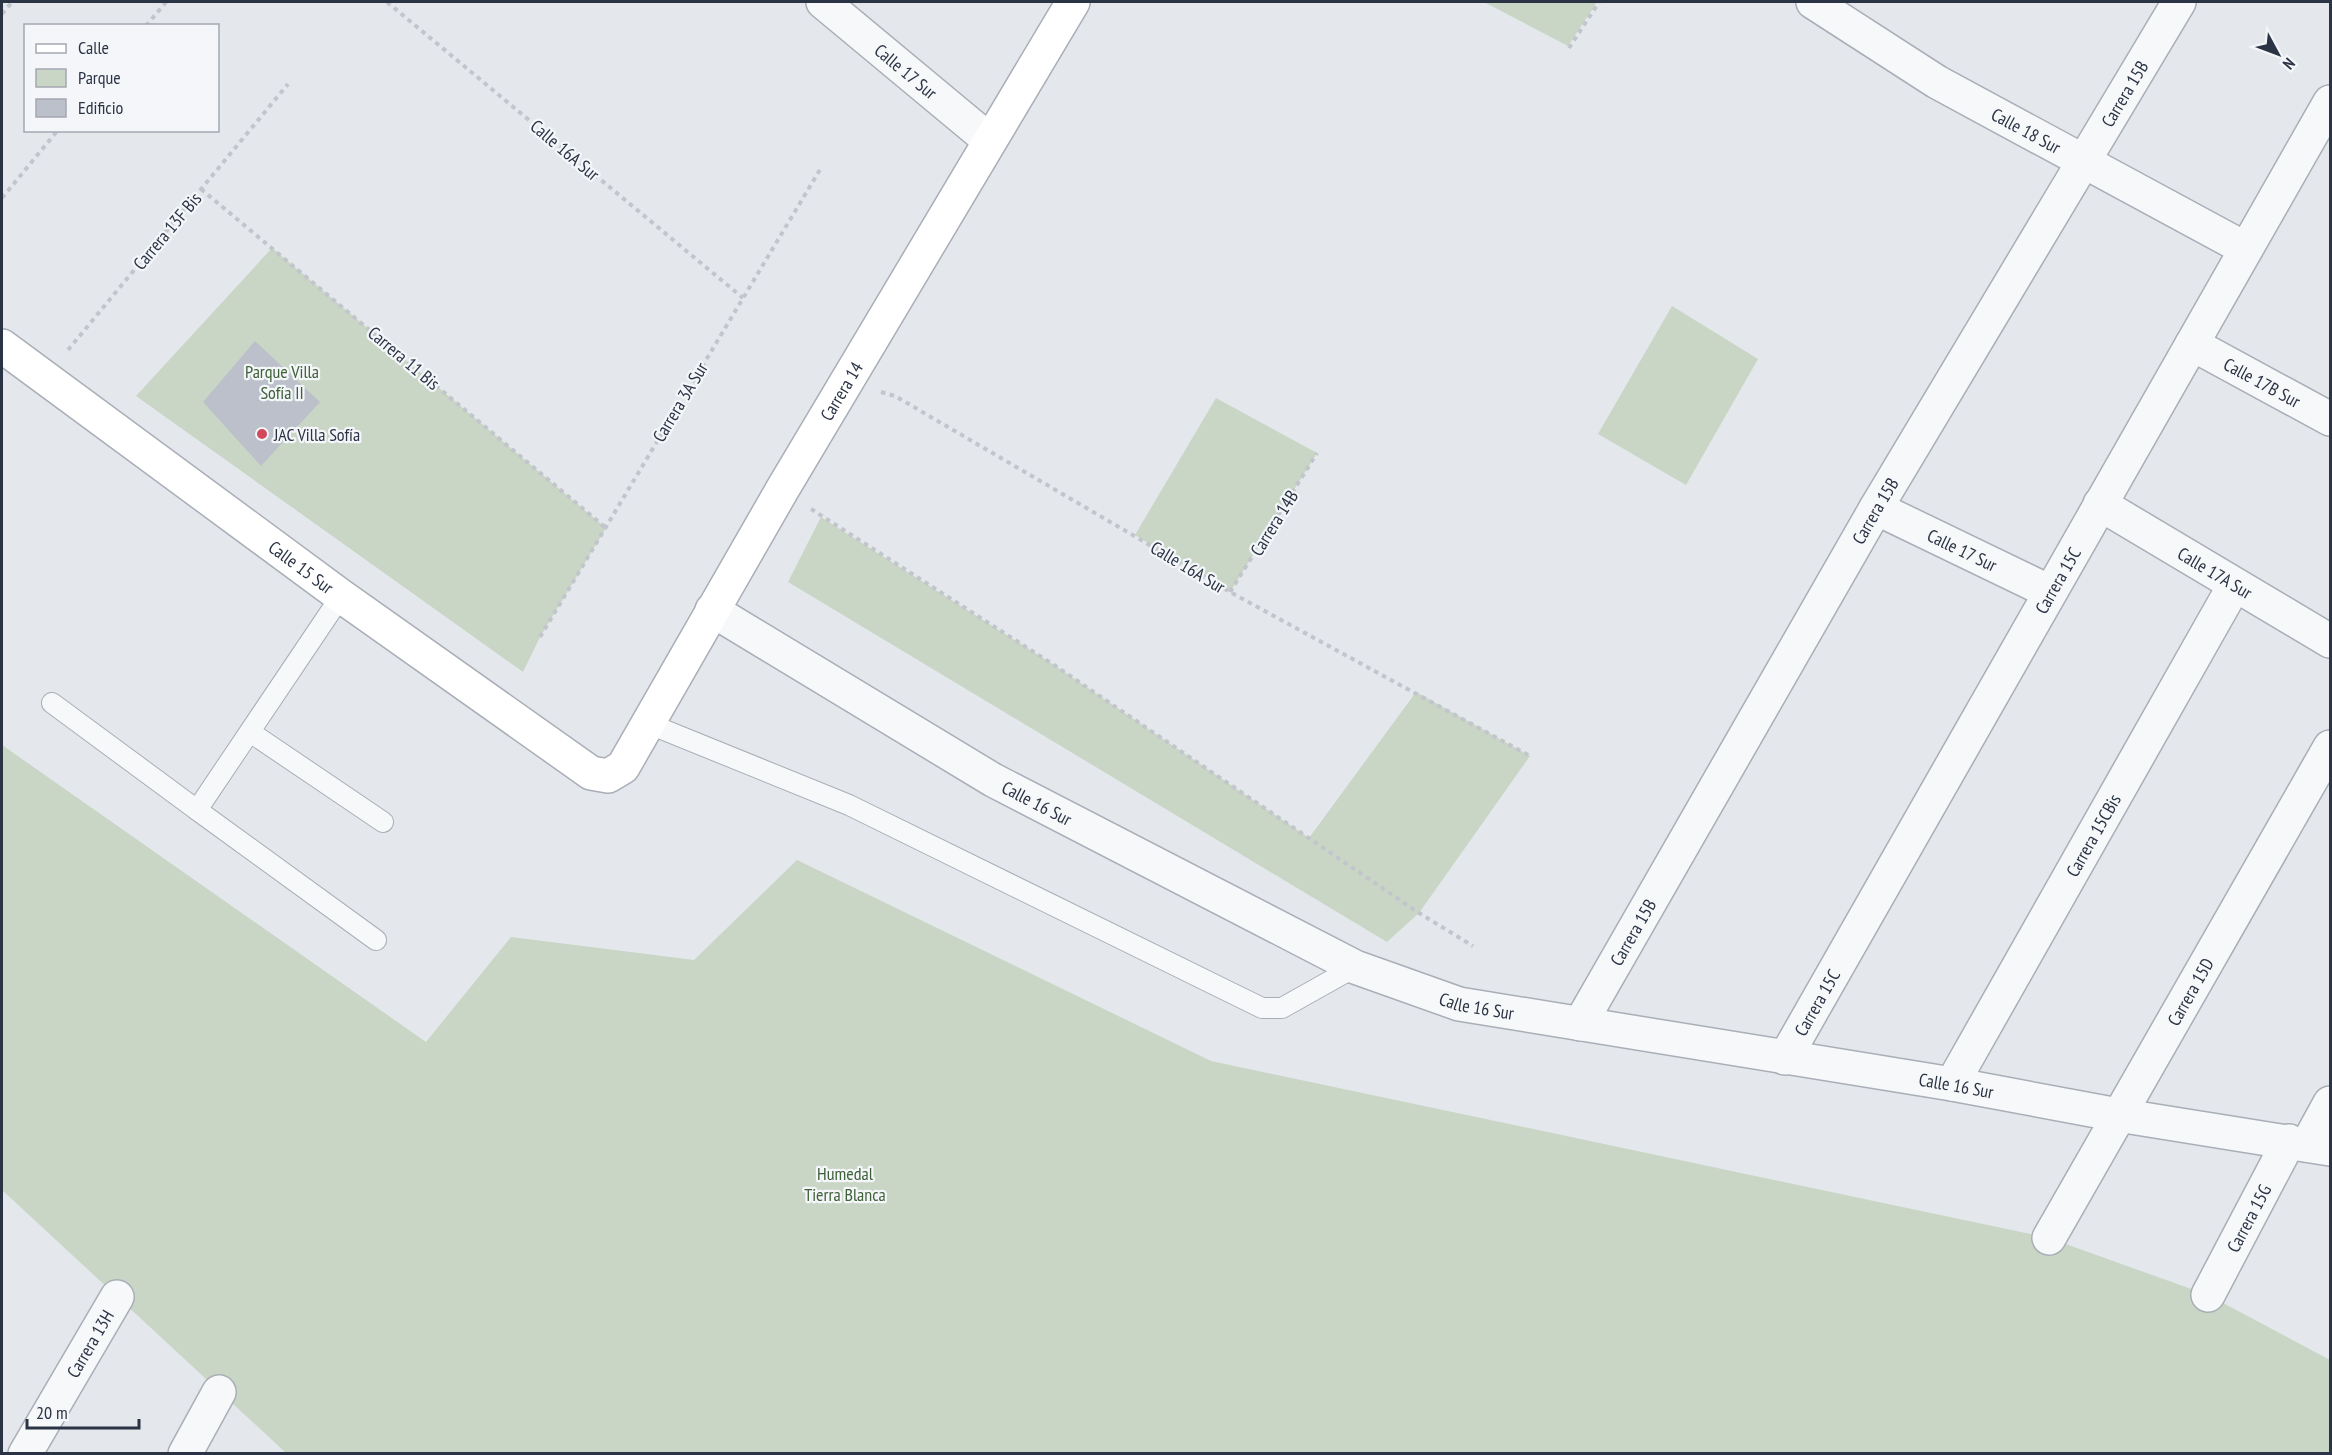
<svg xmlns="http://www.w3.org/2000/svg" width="2332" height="1455" viewBox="0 0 2332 1455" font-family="'PT Sans Narrow',sans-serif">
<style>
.green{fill:#c9d6c5}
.building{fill:#bbc0ca}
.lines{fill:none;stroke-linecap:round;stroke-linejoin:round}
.lane-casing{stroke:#a9aeb7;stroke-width:22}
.street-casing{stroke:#a9aeb7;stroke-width:36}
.secondary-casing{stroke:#a9aeb7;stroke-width:36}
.path{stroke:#c2c5cb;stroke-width:4;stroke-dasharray:4.5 4.5;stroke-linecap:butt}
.lane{stroke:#f7f8fa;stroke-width:20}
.street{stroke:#f7f8fa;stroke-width:33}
.secondary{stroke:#fff;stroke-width:33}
.poi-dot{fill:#d1495b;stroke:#f4f6f9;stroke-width:2}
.labels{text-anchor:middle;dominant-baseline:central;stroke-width:4.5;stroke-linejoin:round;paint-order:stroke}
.street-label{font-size:18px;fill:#2b3445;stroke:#f4f6f9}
.park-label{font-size:18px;fill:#3f6138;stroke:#f4f6f9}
.poi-label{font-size:18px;fill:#2b3445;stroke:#f4f6f9;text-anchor:start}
</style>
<rect width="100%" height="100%" fill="#e4e7ec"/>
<g class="green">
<polygon points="1484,2 1597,2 1568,46"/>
<polygon points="272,248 606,528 540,637 523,672 136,396"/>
<polygon points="1672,306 1758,359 1686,485 1598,434"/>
<polygon points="1216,398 1317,453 1230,592 1135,535"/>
<polygon points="821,517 1054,665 1309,838 1416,692 1530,756 1419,913 1387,942 788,582"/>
<polygon points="2,745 426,1042 511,937 694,960 797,860 1211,1061 2049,1238 2208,1295 2330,1360 2330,1453 286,1453 2,1190"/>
</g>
<polygon class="building" points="255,341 320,402 261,466 203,402"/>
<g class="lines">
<defs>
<g id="lane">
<polyline points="52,703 197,810 341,596"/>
<polyline points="647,723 849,805 1262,1008 1282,1008 1355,967"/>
<polyline points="250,732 383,822"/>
<polyline points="197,810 376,940"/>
</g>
<g id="street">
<path id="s1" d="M823 2 989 140"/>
<path id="s2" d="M1813 2 1937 82 2246 249"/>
<path id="s3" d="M2192 344 2330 419"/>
<path id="s4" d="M2100 504 2330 641"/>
<path id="s5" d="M1876 508 2050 592"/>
<path id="s6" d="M712 610 993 780 1355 967 1459 1004 1952 1084 2118 1115 2330 1149"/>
<path id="s7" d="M1580 1024 1876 508 2179 2"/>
<path id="s8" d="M1785 1058 2330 102"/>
<path id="s9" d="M1952 1084 2234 586"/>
<polyline points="2307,1145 2330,1103"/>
<path id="s10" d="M2049 1238 2330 747"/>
<path id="s11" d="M2208 1295 2289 1141"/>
<path id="s12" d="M25 1454 117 1297"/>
<polyline points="185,1454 219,1392"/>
</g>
<g id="secondary">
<path id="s13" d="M2 346 341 596 591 773 608 776 623 767 782 490 1073 2"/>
</g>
</defs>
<use href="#lane" class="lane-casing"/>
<use href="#street" class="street-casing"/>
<use href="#secondary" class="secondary-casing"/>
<g class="path">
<polyline points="387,2 743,298"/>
<polyline points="2,14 12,2"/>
<polyline points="146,26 166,2"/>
<polyline points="1569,48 1599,2"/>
<polyline points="201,189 606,528"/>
<polyline points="2,198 58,130"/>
<polyline points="68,350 288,84"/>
<polyline points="881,392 895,396 1230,592 1530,756"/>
<polyline points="811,509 1054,665 1419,913 1473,946"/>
<polyline points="1230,592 1317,453"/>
<polyline points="540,637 821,168"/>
</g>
<use href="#lane" class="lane"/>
<use href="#street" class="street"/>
<use href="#secondary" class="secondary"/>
</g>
<circle class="poi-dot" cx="262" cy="434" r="6"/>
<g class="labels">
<g class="street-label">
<text stroke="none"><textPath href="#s1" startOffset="108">Calle 17 Sur</textPath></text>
<text stroke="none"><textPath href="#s7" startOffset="1078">Carrera 15B</textPath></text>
<text stroke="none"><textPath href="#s2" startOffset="249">Calle 18 Sur</textPath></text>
<text transform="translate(565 150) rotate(40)">Calle 16A Sur</text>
<text transform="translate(167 231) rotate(-50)">Carrera 13F Bis</text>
<text transform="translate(404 358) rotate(40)">Carrera 11 Bis</text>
<text stroke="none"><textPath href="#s3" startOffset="80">Calle 17B Sur</textPath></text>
<text stroke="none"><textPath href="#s13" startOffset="1197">Carrera 14</textPath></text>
<text transform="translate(680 402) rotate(-59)">Carrera 3A Sur</text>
<text stroke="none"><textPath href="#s7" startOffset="592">Carrera 15B</textPath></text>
<text transform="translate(1274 523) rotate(-58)">Carrera 14B</text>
<text stroke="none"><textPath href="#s5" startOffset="96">Calle 17 Sur</textPath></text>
<text stroke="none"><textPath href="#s13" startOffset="372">Calle 15 Sur</textPath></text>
<text transform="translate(1188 567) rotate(31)">Calle 16A Sur</text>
<text stroke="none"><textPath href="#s4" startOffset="134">Calle 17A Sur</textPath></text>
<text stroke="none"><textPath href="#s8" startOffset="550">Carrera 15C</textPath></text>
<text stroke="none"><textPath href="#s6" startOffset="378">Calle 16 Sur</textPath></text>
<text stroke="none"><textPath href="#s9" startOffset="286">Carrera 15CBis</textPath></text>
<text stroke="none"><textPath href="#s7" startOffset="106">Carrera 15B</textPath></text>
<text stroke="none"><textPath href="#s10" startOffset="284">Carrera 15D</textPath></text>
<text stroke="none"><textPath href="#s8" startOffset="64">Carrera 15C</textPath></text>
<text stroke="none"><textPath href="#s6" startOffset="864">Calle 16 Sur</textPath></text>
<text stroke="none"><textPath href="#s6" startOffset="1350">Calle 16 Sur</textPath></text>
<text stroke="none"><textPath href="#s11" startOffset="87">Carrera 15G</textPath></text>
<text stroke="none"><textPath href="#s12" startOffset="128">Carrera 13H</textPath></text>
</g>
<g class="park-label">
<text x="282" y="371">Parque Villa<tspan x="282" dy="21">Sofía II</tspan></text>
<text x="845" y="1173">Humedal<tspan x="845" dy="21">Tierra Blanca</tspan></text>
</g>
<g class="poi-label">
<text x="274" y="434">JAC Villa Sofía</text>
</g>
</g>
<rect width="2332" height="1455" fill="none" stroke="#2b3445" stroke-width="6"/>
<rect x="24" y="24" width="195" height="108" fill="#f4f6f9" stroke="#a4a8b1" stroke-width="1.5"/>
<rect x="36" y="44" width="30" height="9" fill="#ffffff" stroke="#a4a8b1" stroke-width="1.5"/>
<text x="78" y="54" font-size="18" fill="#2b3445">Calle</text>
<rect x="36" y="69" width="30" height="18" fill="#c9d6c5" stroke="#a4a8b1" stroke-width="1.5"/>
<text x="78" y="84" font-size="18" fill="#2b3445">Parque</text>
<rect x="36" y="99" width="30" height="18" fill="#bbc0ca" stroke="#a4a8b1" stroke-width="1.5"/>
<text x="78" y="114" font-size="18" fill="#2b3445">Edificio</text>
<g transform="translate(2278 54) rotate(131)" stroke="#f4f6f9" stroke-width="4.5" paint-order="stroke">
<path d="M0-4.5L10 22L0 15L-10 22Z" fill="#2b3445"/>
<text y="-9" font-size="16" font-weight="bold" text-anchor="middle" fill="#2b3445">N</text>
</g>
<path d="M27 1419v9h112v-9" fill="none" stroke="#2b3445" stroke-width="3"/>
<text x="36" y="1419" font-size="18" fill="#2b3445" stroke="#f4f6f9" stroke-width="4.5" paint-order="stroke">20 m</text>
</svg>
